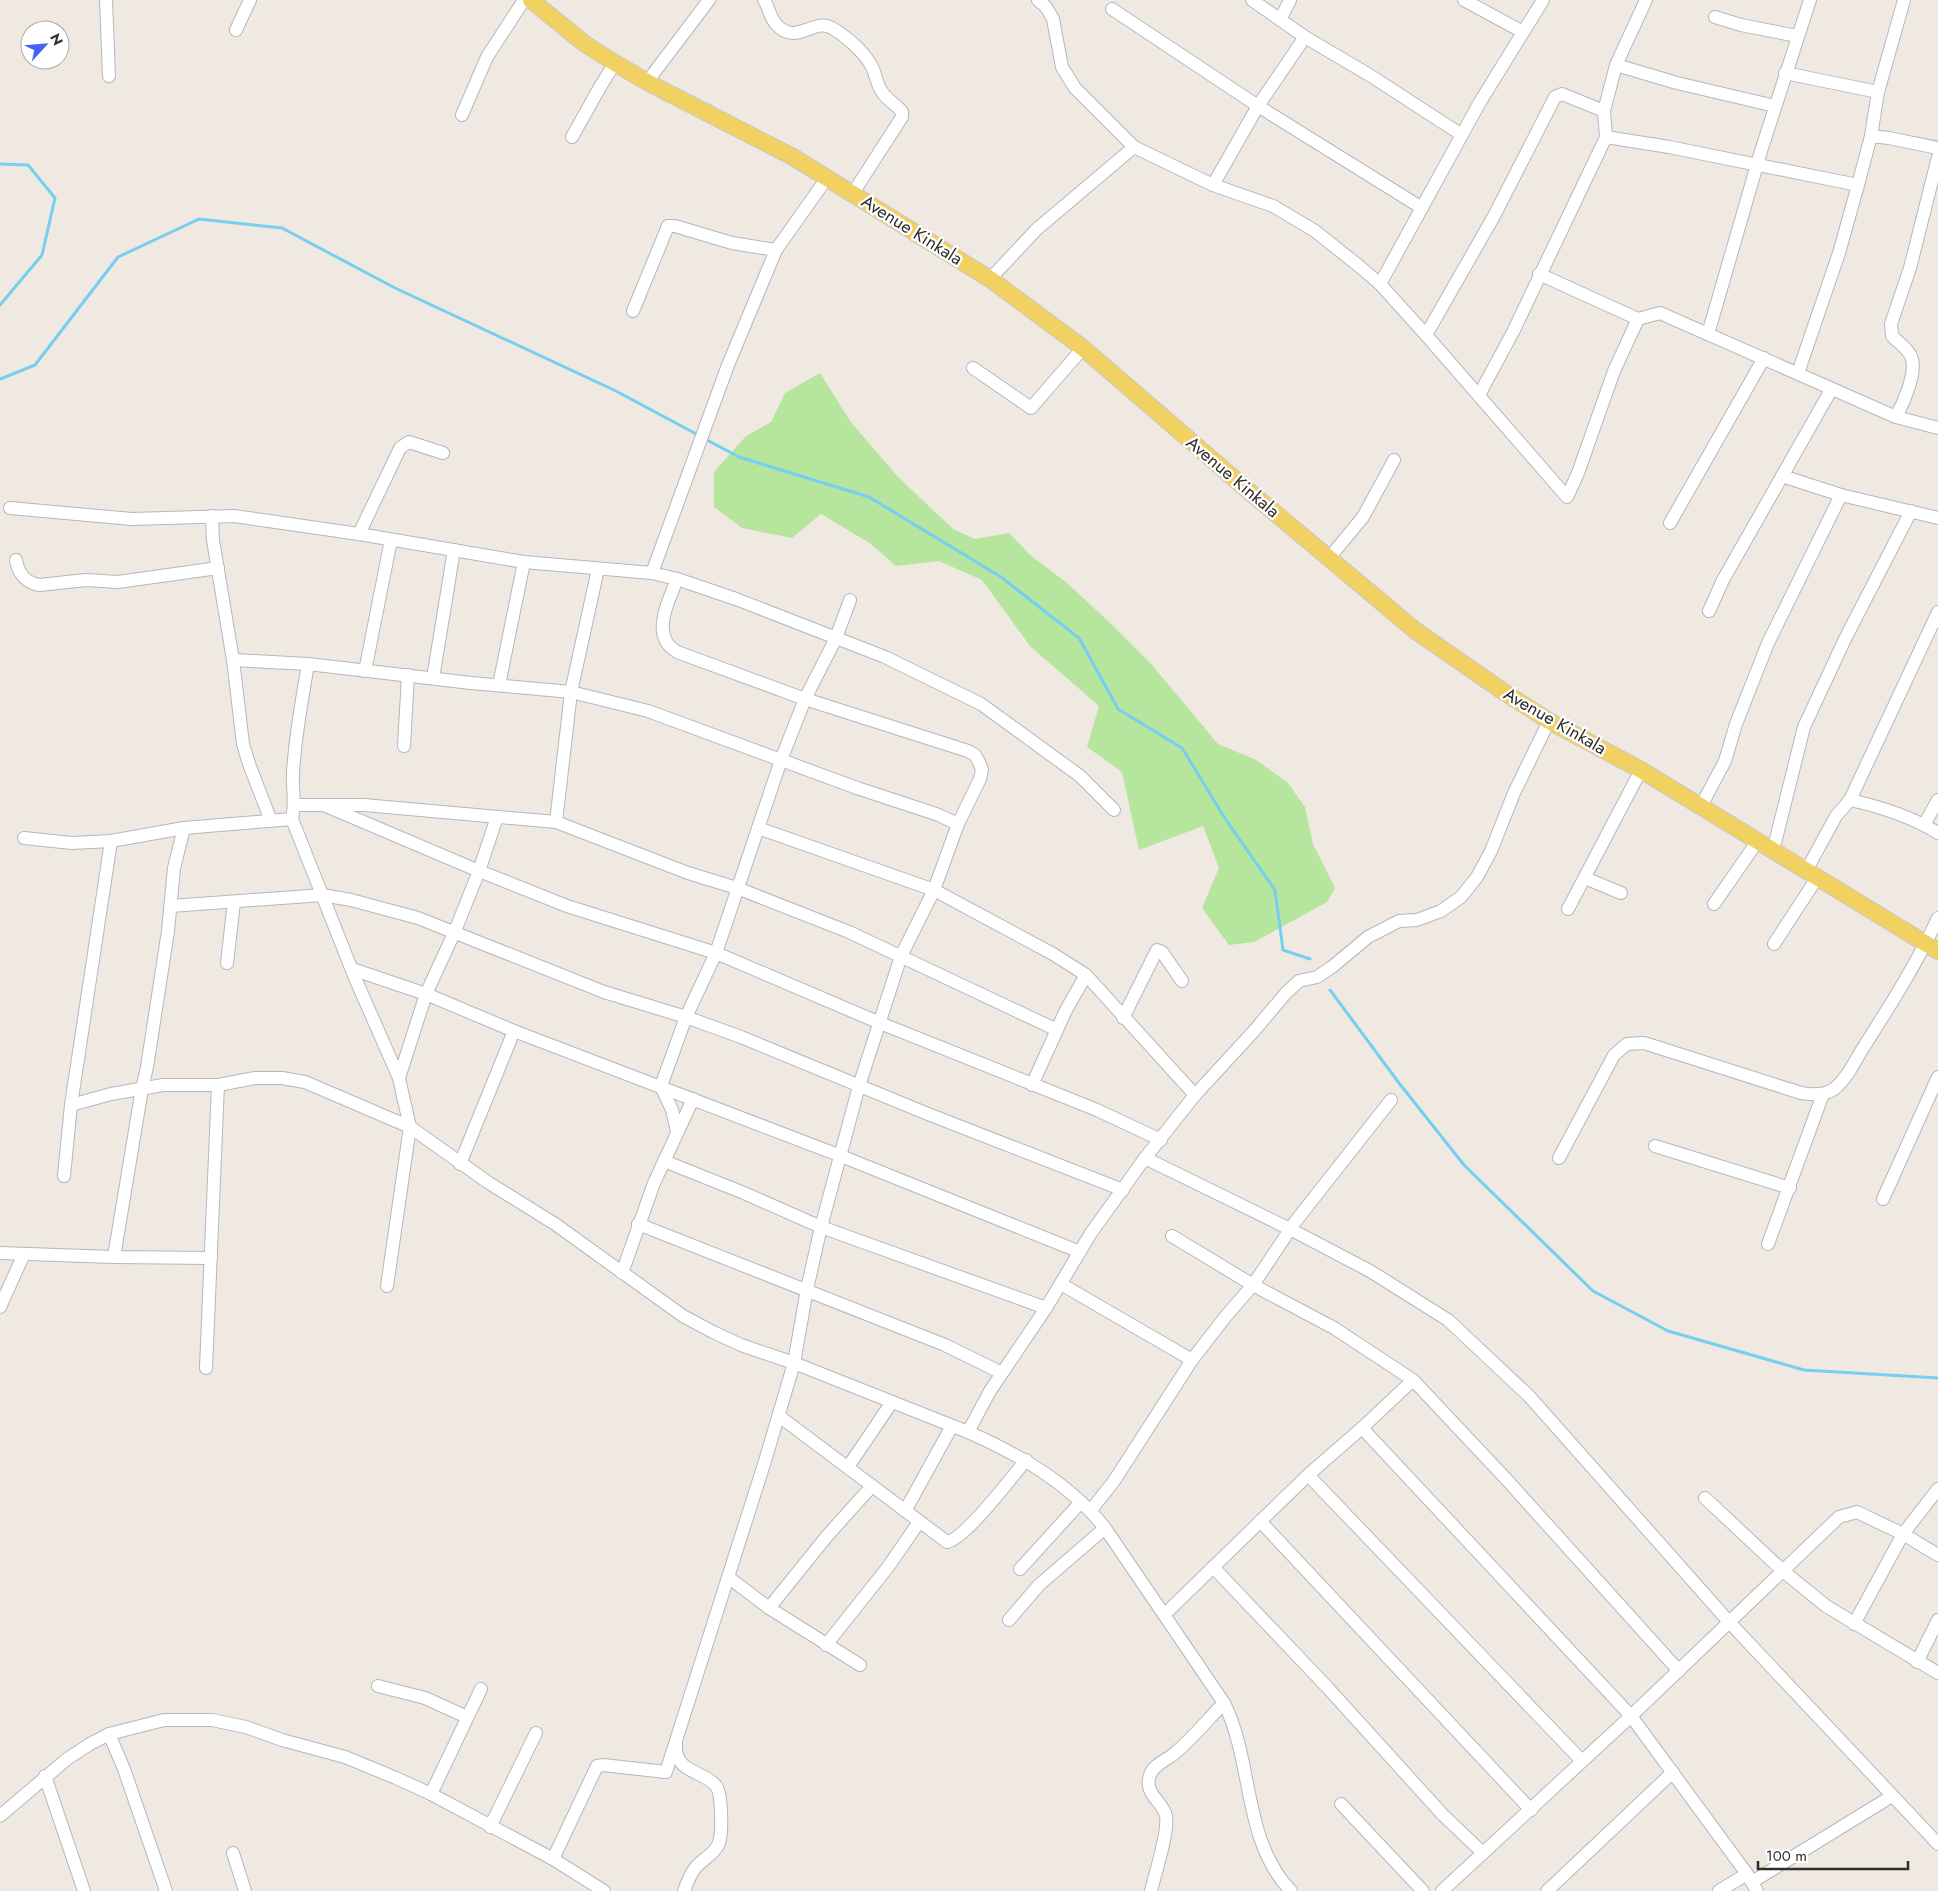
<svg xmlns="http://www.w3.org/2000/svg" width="1938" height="1891" viewBox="0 0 1938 1891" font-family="Jost,sans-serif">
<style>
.green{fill:#b6e59e}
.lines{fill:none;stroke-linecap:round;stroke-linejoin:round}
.stream{stroke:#75cff0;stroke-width:3}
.minor-casing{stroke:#b4b7c1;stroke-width:14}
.major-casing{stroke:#c9c9c9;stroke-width:18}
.minor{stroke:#fff;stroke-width:12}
.major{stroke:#f2d163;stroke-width:16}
.labels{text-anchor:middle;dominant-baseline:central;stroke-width:4.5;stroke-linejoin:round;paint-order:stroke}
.street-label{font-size:18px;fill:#2e2e2e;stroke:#fff}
</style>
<rect width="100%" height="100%" fill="#efe9e1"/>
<polygon class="green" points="820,373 850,421 898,477 953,529 975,539 1009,533 1030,555 1067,583 1106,619 1151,664 1218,744 1256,760 1288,783 1305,807 1313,844 1335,888 1327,902 1254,942 1229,945 1202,908 1219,868 1203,826 1139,850 1122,772 1087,747 1099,706 1030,646 982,580 939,561 896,566 871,544 821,514 792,538 742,528 714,507 714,472 746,436 771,422 785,393"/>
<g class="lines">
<g class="stream">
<polyline points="0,164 28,165 55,198 42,255 0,305"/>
<polyline points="0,379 35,365 118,257 199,219 282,228 395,288 616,391 700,436"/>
<polyline points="705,439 739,457 869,497 1001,577 1079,638 1118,709 1182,748 1226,820 1275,890 1283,950 1310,959"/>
<polyline points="1330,990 1399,1083 1464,1165 1593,1291 1668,1331 1804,1370 1938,1378"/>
</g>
<defs>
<g id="minor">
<polyline points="106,0 109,76"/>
<path d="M764 0C769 7 769 16 776 24 796 47 814 17 832 28 846 36 863 51 871 65 876 73 876 83 881 90 885 99 896 104 902 112V117L853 193"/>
<polyline points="1038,0 1046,7 1053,19 1062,67 1075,88 1134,147 1213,185 1273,206 1315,231 1359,266 1380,284 1426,335 1567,497 1578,473 1614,371 1638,319"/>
<polyline points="1252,0 1305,37 1371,76 1462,135"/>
<polyline points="1464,0 1523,32"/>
<polyline points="1112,9 1258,106 1422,208"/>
<polyline points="1715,17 1741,25 1797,36"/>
<polyline points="1280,20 1290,0"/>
<polyline points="236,30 250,0"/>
<polyline points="1616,65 1677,83 1775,106"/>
<polyline points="1785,73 1878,92"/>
<polyline points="647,82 709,0"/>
<polyline points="462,115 487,57 524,0"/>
<polyline points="1871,136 1878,92 1904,0"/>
<polyline points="572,137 600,87 615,63"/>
<polyline points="1606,137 1669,147 1858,185 1871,136 1889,138 1938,148"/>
<polyline points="1213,185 1258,106 1305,37"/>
<polyline points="1539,274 1638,319 1660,313 1896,417 1938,428"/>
<polyline points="990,279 1037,229 1134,147"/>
<polyline points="1380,284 1480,102 1543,0"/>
<polyline points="633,311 668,226 675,226 732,243 776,250"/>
<polyline points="1708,334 1761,151 1810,0"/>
<polyline points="1426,335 1494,216 1555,97 1562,94 1604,111"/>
<polyline points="973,368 1031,408 1083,348"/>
<polyline points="1798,373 1839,253 1858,185"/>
<polyline points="1479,395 1513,332 1606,137 1604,111 1616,65 1646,0"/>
<path d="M1896 417C1903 404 1918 371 1911 356 1908 349 1898 342 1892 336L1891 324 1910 268 1938 157"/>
<polyline points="1841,495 1938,518"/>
<polyline points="10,508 132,519 234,516 359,534 524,562 652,573 677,579 736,599 885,657 981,704 1080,776 1114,810"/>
<polyline points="212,516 213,540 233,660 243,744 249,764 271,821"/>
<polyline points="1670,523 1764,358"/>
<polyline points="359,534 400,448 409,442 443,453"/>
<polyline points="1330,557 1363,517 1394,460"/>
<path d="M16 560C18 573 26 583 39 585L86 580 118 582 218 568"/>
<polyline points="652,573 728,365 776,250 827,178"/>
<polyline points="1709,611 1723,580 1831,390"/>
<polyline points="233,660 308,664 471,683 571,692 648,711 857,788 936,814 958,824"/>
<path d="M308 664C302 700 295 736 293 773 292 790 296 801 292 819L355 978 399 1078 410 1127 387 1286"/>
<polyline points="365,671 391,540"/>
<polyline points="433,678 454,550"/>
<polyline points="499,685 524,562"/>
<polyline points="404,746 408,675"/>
<polyline points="1850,800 1938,612"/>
<polyline points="295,805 364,805 556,822 688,873 737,888 849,932 1057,1030"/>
<polyline points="326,806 479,871 567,906 716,953 880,1023 1097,1110 1161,1140"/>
<polyline points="1700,808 1725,761 1736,724 1768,643 1841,495 1782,476"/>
<polyline points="556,822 571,692 598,569"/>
<polyline points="1924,825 1938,800"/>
<polyline points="758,828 934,890 1053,954 1086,975 1195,1095"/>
<polyline points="24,838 72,843 111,841 184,828 292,819"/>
<polyline points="1773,851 1804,727 1845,639 1911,511"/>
<path d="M1806 871 1836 816 1850 800C1882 807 1910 816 1938 833"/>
<polyline points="1585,878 1621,893"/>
<polyline points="1714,904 1757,842"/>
<polyline points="171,906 323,895 351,900 418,918 604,992 686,1017 741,1037 928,1114 1123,1190"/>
<polyline points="1568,909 1641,770"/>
<polyline points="1774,944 1817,878"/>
<polyline points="227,963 234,902"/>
<polyline points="352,969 426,994 514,1031 841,1156 1080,1252"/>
<polyline points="1123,1018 1157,950 1162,952 1182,981"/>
<polyline points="399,1078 426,994 455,931 479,871 497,817"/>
<polyline points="1032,1085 1066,1010 1086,975"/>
<path d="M71 1105 111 1094 163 1085H218L255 1078H282L305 1082 410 1127 489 1183 555 1224 683 1316 713 1332 741 1345 794 1363 968 1432C1020 1455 1069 1483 1105 1528L1224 1703C1254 1763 1242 1840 1291 1891"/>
<polyline points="677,1131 672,1110 661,1086 686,1017 716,953 781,760 805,699 836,638 850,600"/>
<polyline points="1655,1146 1790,1188"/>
<polyline points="1145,1158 1290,1229 1370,1271 1448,1320 1529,1396 1730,1623 1938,1844"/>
<path d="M1559 1158 1614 1055 1627 1044 1644 1043 1801 1093C1812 1095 1824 1096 1834 1089 1848 1078 1855 1060 1865 1045 1891 1004 1917 963 1938 918"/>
<polyline points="664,1161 744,1193 821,1227 1046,1308"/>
<polyline points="460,1164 514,1031"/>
<polyline points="64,1176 71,1105 111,841"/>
<polyline points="1883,1199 1938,1077"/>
<polyline points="638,1224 945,1345 1002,1373"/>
<polyline points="1172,1236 1253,1285 1334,1328 1413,1380 1507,1480 1679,1671"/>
<polyline points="1768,1244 1823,1094"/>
<polyline points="0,1253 114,1257 211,1258"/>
<polyline points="114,1257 142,1089 147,1067 168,931 174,868 184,828"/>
<polyline points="622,1273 654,1183 693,1099"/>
<polyline points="1061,1284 1192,1360"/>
<polyline points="0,1307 24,1254"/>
<polyline points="206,1368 218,1085"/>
<path d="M779 1416 947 1542C965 1539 1012 1477 1026 1460"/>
<polyline points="1362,1428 1631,1716 1747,1874 1757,1891"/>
<polyline points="968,1432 990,1391 1046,1308 1091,1233 1145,1158 1195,1095 1254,1031 1286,993 1299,981 1317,977 1332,967 1368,937 1399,921 1417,920 1441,911 1461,897 1477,877 1491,851 1514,793 1549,721"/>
<polyline points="848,1467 892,1402"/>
<polyline points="1308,1475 1582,1761"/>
<polyline points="1705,1498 1783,1571 1826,1606 1938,1673"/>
<polyline points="1091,1510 1114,1481 1192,1360 1226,1316 1253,1285 1295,1222 1391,1100"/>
<polyline points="905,1511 952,1426"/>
<polyline points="1260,1521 1531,1810"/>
<polyline points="1213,1567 1327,1687 1443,1815 1483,1853"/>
<polyline points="1020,1569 1081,1502"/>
<polyline points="728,1577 769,1608 860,1665"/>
<polyline points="769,1608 827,1536 872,1486"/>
<polyline points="1165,1614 1308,1475 1362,1428 1413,1380"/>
<polyline points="1009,1620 1039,1585 1105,1528"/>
<polyline points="1854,1624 1903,1534 1938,1489"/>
<polyline points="826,1645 888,1567 919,1522"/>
<polyline points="1917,1662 1938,1620"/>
<polyline points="378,1686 425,1698 467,1717"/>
<polyline points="109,1734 124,1769 166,1891"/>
<path d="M676 1745C674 1773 705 1771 716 1786 722 1793 722 1829 720 1839 718 1852 704 1858 696 1867 690 1874 687 1883 684 1891"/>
<polyline points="45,1776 84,1891"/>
<polyline points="431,1794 481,1689"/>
<polyline points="1341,1804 1423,1891"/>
<polyline points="0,1816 67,1759 90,1744 109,1734 164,1720 212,1720 246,1727 282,1740 345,1757 396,1778 431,1794 553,1859 604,1891"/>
<polyline points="490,1827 536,1733"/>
<polyline points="233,1853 245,1891"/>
<path d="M553 1859 597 1766 603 1765 666 1772 765 1461 794 1363 807 1289 821 1227 859 1086 901 956 934 890 958 824 980 779 982 770 979 762 975 755 968 751 805 699 677 652C673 649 668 646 666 641 656 623 671 596 677 579"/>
<polyline points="1752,1882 1892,1796"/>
<path d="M1151 1891C1155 1874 1169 1831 1166 1816 1163 1801 1143 1794 1150 1775 1154 1764 1167 1760 1175 1753 1193 1738 1208 1719 1224 1703"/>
<polyline points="1442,1891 1631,1716 1839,1517 1857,1512 1903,1534 1938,1555"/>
<polyline points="1547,1891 1673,1772"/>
<polyline points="1719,1891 1747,1874"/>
</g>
<polyline id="major" points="531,0 585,44 615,63 647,82 793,157 990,279 1083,348 1244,487 1416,631 1501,690 1549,721 1641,770 1938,951"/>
</defs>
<use href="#minor" class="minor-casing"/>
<use href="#major" class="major-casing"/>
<use href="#minor" class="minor"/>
<use href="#major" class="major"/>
</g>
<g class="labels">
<g class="street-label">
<text transform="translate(912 230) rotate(32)">Avenue Kinkala</text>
<text transform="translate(1233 477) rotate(40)">Avenue Kinkala</text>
<text transform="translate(1555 721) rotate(30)">Avenue Kinkala</text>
</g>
</g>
<g transform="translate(45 45) rotate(64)"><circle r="24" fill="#ffffff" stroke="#ababab"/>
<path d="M0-4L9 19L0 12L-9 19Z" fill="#4264fb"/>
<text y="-8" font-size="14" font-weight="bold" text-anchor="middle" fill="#2e2e2e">N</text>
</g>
<path d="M1758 1861v8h150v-8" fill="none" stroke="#2e2e2e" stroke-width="2.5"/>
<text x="1766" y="1861" font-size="15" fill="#2e2e2e" stroke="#ffffff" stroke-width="4" paint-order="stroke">100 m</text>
</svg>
